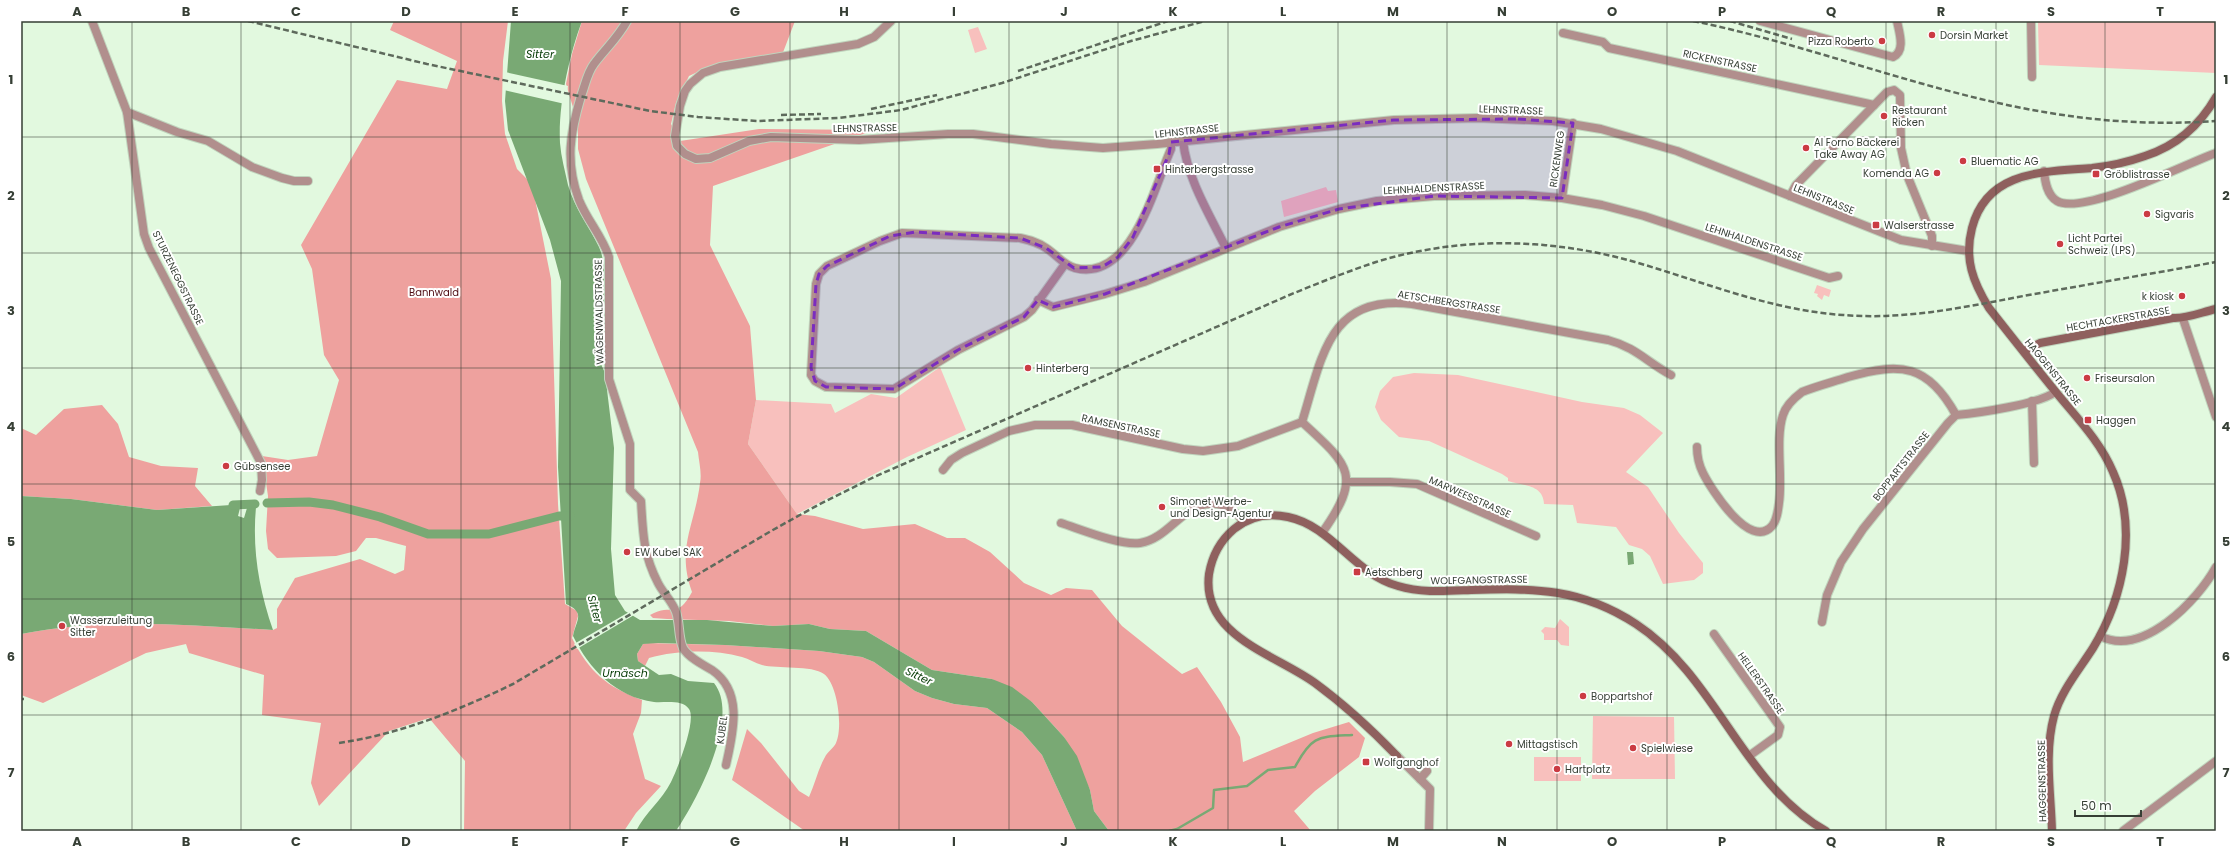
<svg xmlns="http://www.w3.org/2000/svg" width="2237" height="852" viewBox="0 0 2237 852" font-family="Poppins,sans-serif">
<style>
.green{fill:#f8c0bd}
.forest{fill:#eea19e}
.water{fill:#79a974}
.pier{fill:#e2f9df}
.lines{fill:none;stroke-linecap:round;stroke-linejoin:round}
.stream{stroke:#79a974;stroke-width:2.5}
.canal{stroke:#79a974;stroke-width:9}
.street-casing{stroke:#c0d4bd;stroke-width:10}
.secondary-casing{stroke:#c0d4bd;stroke-width:10}
.street{stroke:#b18f8d;stroke-width:8}
.secondary{stroke:#8f605e;stroke-width:8}
.rail{stroke:#5e6a5c;stroke-width:2.5;stroke-dasharray:6 3;stroke-linecap:butt}
.marked{fill:#7b2cbf;fill-opacity:0.2;stroke:#7b2cbf;stroke-width:3;stroke-dasharray:8 5;stroke-linejoin:round}
.grid{fill:none;stroke:#363f35;stroke-width:1;stroke-opacity:0.55}
.poi-dot{fill:#cb3b43;stroke:#fff;stroke-width:1.5}
.labels{text-anchor:middle;dominant-baseline:central;stroke-width:4;stroke-linejoin:round;paint-order:stroke}
.poi-label{font-size:10px;fill:#363f35;stroke:#fff;text-anchor:start}
.street-label{font-size:10px;fill:#363f35;stroke:#fff}
.park-label{font-size:10px;fill:#4f0c12;stroke:#fff}
.water-label{font-size:11px;font-style:italic;fill:#063b05;stroke:#fff}
.neatline{fill:none;stroke:#363f35;stroke-width:1.5}
.grid-label{font-size:13px;text-anchor:middle;font-weight:bold;fill:#363f35}
</style>
<rect width="100%" height="100%" fill="#e2f9df"/>
<g class="green">
<polygon points="2038,21 2216,21 2216,73 2039,65"/>
<polygon points="978,27 987,49 975,53 968,30"/>
<polygon points="1326,187 1328,191 1336,190 1338,202 1284,217 1281,201"/>
<polygon points="1817,285 1831,290 1829,297 1824,295 1822,300 1817,296 1818,294 1814,293"/>
<polygon points="940,367 966,430 907,457 797,514 748,444 756,400 831,404 835,413 871,394 896,398"/>
<path d="M1414 373 1458 375 1582 402 1624 408 1640 415 1663 433 1626 472 1648 487 1679 533 1703 563V573L1694 580 1663 584 1650 556 1642 549 1629 545 1616 527 1577 523 1573 505 1544 504C1543 484 1523 486 1508 481V478L1502 474 1429 441 1399 437 1381 420 1375 407 1380 391 1393 377Z"/>
<polygon points="1560,619 1569,627 1569,646 1561,645 1557,640 1544,640 1544,634 1541,631 1545,627 1555,628"/>
<polygon points="1593,716 1674,717 1675,779 1592,779"/>
<rect x="1534" y="757" width="47" height="24"/>
</g>
<g class="forest">
<path d="M394 21H508L503 61 502 101 505 134 517 169 532 184 551 279 558 504 565 604 577 611 578 616 572 638C589 672 607 687 642 700L641 713 633 734 645 779 661 786 636 813 624 831H464L465 761 429 718 389 731 319 806 311 783 321 723 262 715 264 675 189 653 186 644 146 653 43 703 21 695V634C104 617 188 625 273 630L277 628V609L295 578 360 559 395 574 404 570 406 546 376 538H366L356 551 336 556 277 558 268 549 266 531 268 496 262 456 288 460 317 456 339 380 324 355 312 269 301 245 397 80 447 89 457 61 390 30Z"/>
<path d="M582 21H795L782 55 706 68 689 76 676 103 671 124 680 141 759 129 875 130 713 186 710 245 750 326 756 400 748 444 797 514 815 516 863 529 915 524 947 538H965L990 552 1024 583 1051 595 1066 588 1092 590 1122 626 1182 674 1197 667 1221 702 1240 737 1243 762 1313 733 1349 722 1365 738 1359 757 1315 791 1294 811 1311 831H1109L1094 811 1090 790 1064 737 1032 702 992 679 932 670 866 631 830 629 809 624 773 626 729 621 667 619 653 618 650 615C673 602 676 621 692 592 676 548 695 525 700 483 702 474 699 462 698 452L586 179 578 149V124L566 84 572 54Z"/>
<polygon points="102,405 118,424 129,457 161,466 198,468 195,486 212,506 157,510 71,499 21,496 21,428 36,435 64,409"/>
<path d="M648 643 725 645 819 651 862 657 874 662 915 691 932 698 954 704 987 708 1022 732 1042 755 1077 831H805L732 780 747 729 761 743 799 791 809 797C815 784 818 769 825 757 827 752 834 748 836 743 843 728 838 685 824 674 812 665 777 669 762 665 755 663 749 659 742 657 713 649 677 650 649 658L645 666 638 661 637 654 643 644Z"/>
</g>
<g class="water">
<path d="M511 21H582C569 56 558 105 560 143 561 157 565 171 568 185 574 207 589 226 599 247 610 270 603 328 595 351L605 373 614 448 611 549 615 595 625 611 640 620H707L773 626 809 624 830 629 866 631 932 670 992 679 1012 687 1032 702 1064 737 1077 756 1090 790 1094 811 1109 831H1077L1042 755 1022 732 987 708 954 704 932 698 915 691 874 662 862 657 819 651 725 645 658 643 643 644 637 654 638 661 659 675 671 674 688 681 714 683C741 717 697 800 676 831H636C645 813 662 800 671 782 677 770 697 720 689 709 682 699 665 703 654 702 616 697 589 669 573 636 576 620 586 613 566 604L558 467 561 281 550 240 508 130 505 101Z"/>
<path d="M21 496 71 499 157 510 231 505V509L240 508 238 516 244 518 247 508 256 507C252 550 259 589 273 630 188 625 104 617 21 634Z"/>
<polygon points="1627,552 1633,552 1634,564 1628,565"/>
</g>
<g class="pier">
<polygon points="505,72 568,86 565,104 504,90"/>
<polygon points="629,612 634,615 577,649 574,644"/>
</g>
<g class="lines">
<path class="stream" d="M1169 831 1177 829 1213 808 1214 790 1247 786 1268 770 1295 767C1312 735 1318 737 1352 735"/>
<g class="canal">
<polyline points="267,503 309,502 333,505 380,517 428,534 489,534 559,516 570,516"/>
<polyline points="233,505 255,504"/>
</g>
<defs>
<g id="street">
<polyline points="92,21 127,112 144,234 149,248 261,463 262,480 260,491"/>
<path d="M627 21C617 39 605 49 594 64 587 73 585 86 581 96 570 133 565 162 579 200 587 220 602 236 609 257V379L630 444V490L641 501C643 533 643 554 658 583 663 593 672 601 676 612 680 623 678 637 683 648 688 657 703 665 712 670 744 692 733 733 726 765"/>
<polyline points="891,21 874,37 858,44 720,67 703,73 690,84 685,91 680,106 675,136 677,146 685,154 696,159 710,158 749,141 771,137 859,140 948,134 973,134 1051,144 1103,148 1157,144 1394,120 1478,118 1553,121 1601,129 1677,151 1901,240 1968,251"/>
<path d="M1760 21 1893 57C1906 51 1899 32 1897 21"/>
<polyline points="2031,21 2032,77"/>
<polyline points="1563,33 1603,42 1609,48 1874,105"/>
<polyline points="127,112 177,132 208,141 252,167 282,178 294,181 308,181"/>
<path d="M1183 141C1187 178 1209 214 1226 248"/>
<path d="M2044 171C2045 182 2047 195 2057 201 2083 216 2185 164 2216 153"/>
<polyline points="1790,196 1796,185 1887,92 1894,90 1900,95 1901,148 1907,175 1932,236 1932,246"/>
<polyline points="1562,198 1573,123"/>
<path d="M1065 264 1032 310 1024 317 958 350 894 389 826 387 815 381 811 375 816 284 819 274 827 266 880 241 902 233 1020 238C1029 240 1038 242 1046 248 1056 254 1063 265 1075 268 1132 282 1154 187 1171 149V142"/>
<polyline points="1038,300 1053,307 1105,294 1144,282 1279,227 1339,209 1377,201 1434,196 1525,195 1562,198 1602,205 1644,216 1829,278 1838,276"/>
<polyline points="2183,319 2216,417"/>
<polyline points="2032,401 2034,463"/>
<path d="M1697 447C1697 456 1699 465 1703 473 1711 489 1750 551 1772 526 1777 520 1778 511 1779 503 1783 477 1775 439 1783 415 1786 405 1794 398 1802 392 1817 386 1833 382 1848 377 1901 362 1928 364 1956 415"/>
<polyline points="943,470 951,460 962,453 1009,431 1035,425 1072,425 1183,449 1203,451 1238,446 1302,422"/>
<polyline points="1348,482 1390,482 1417,484 1536,536"/>
<path d="M1061 523C1080 529 1121 546 1140 543 1171 538 1184 500 1217 504 1229 506 1237 513 1244 522"/>
<path d="M1322 533C1363 475 1349 465 1302 422 1322 358 1328 294 1412 304L1608 340C1635 347 1647 362 1671 375"/>
<path d="M1822 622 1827 595 1841 562 1863 529 1948 423 1956 415C1978 413 2040 404 2055 392"/>
<polyline points="1714,634 1780,727 1778,735 1749,756"/>
<path d="M2100 636C2143 658 2198 600 2216 567"/>
<polyline points="1397,756 1430,789 1429,831"/>
<polyline points="1420,779 1427,771"/>
<polyline points="2123,831 2216,761"/>
</g>
<g id="secondary">
<path d="M2024 351 2040 343 2173 318C2186 319 2202 312 2216 309"/>
<path d="M1397 756C1371 729 1345 705 1315 683 1275 654 1201 636 1209 574 1212 556 1221 540 1234 529 1250 516 1269 513 1288 517 1332 526 1354 574 1398 586 1421 593 1446 591 1471 590 1534 588 1581 588 1636 624 1717 677 1742 784 1826 831"/>
<path d="M2052 831C2051 794 2044 753 2054 716 2061 691 2079 670 2093 648 2124 597 2138 528 2113 472 2100 441 2076 417 2055 391 2033 364 2011 336 1989 308 1973 282 1964 259 1972 228 1987 170 2044 172 2092 168 2110 166 2128 162 2145 156 2176 146 2200 125 2216 97"/>
</g>
</defs>
<use href="#street" class="street-casing"/>
<use href="#secondary" class="secondary-casing"/>
<use href="#street" class="street"/>
<use href="#secondary" class="secondary"/>
<g class="rail">
<polyline points="248,21 427,64 650,111 698,117 757,121 838,118 901,110 1002,83 1131,41 1205,21"/>
<path d="M1693 21C1811 45 1925 92 2044 112 2101 122 2159 125 2216 121"/>
<polyline points="1730,21 1792,39"/>
<polyline points="1018,71 1168,21"/>
<polyline points="871,109 937,95"/>
<polyline points="781,115 821,114"/>
<polyline points="21,699 24,699"/>
<path d="M339 743C400 734 457 711 513 684L771 531 818 505 874 477 1287 296C1316 284 1346 272 1376 262 1460 236 1551 238 1635 262 1704 282 1770 310 1843 315 1902 320 1961 308 2018 297 2084 285 2150 274 2216 262"/>
</g>
</g>
<path class="marked" d="M1518 119 1573 123 1562 198 1434 196 1339 209 1279 227 1105 294 1053 307 1038 300 1024 317 958 350 894 389 826 387 815 381 811 368 816 284 819 274 827 266 890 236 915 232 1020 238 1046 248 1074 268 1102 267 1118 257 1133 237 1169 154 1171 142 1394 120Z"/>
<path class="grid" d="M132 21V831M241 21V831M351 21V831M461 21V831M570 21V831M680 21V831M790 21V831M899 21V831M1009 21V831M1118 21V831M1228 21V831M1338 21V831M1447 21V831M1557 21V831M1667 21V831M1776 21V831M1886 21V831M1996 21V831M2105 21V831M21 137H2216M21 253H2216M21 368H2216M21 484H2216M21 599H2216M21 715H2216"/>
<g class="poi-dot">
<circle cx="1932" cy="35" r="4"/>
<circle cx="1882" cy="41" r="4"/>
<circle cx="1884" cy="116" r="4"/>
<circle cx="1806" cy="148" r="4"/>
<circle cx="1963" cy="161" r="4"/>
<rect x="1153" y="165" width="8" height="8" rx="2"/>
<circle cx="1937" cy="173" r="4"/>
<rect x="2092" y="170" width="8" height="8" rx="2"/>
<circle cx="2147" cy="214" r="4"/>
<rect x="1872" y="221" width="8" height="8" rx="2"/>
<circle cx="2060" cy="244" r="4"/>
<circle cx="2182" cy="296" r="4"/>
<circle cx="1028" cy="368" r="4"/>
<circle cx="2087" cy="378" r="4"/>
<rect x="2084" y="416" width="8" height="8" rx="2"/>
<circle cx="226" cy="466" r="4"/>
<circle cx="1162" cy="507" r="4"/>
<circle cx="627" cy="552" r="4"/>
<rect x="1353" y="568" width="8" height="8" rx="2"/>
<circle cx="62" cy="626" r="4"/>
<circle cx="1583" cy="696" r="4"/>
<circle cx="1509" cy="744" r="4"/>
<circle cx="1633" cy="748" r="4"/>
<rect x="1362" y="758" width="8" height="8" rx="2"/>
<circle cx="1557" cy="769" r="4"/>
</g>
<g class="labels">
<g class="poi-label">
<text x="1940" y="35">Dorsin Market</text>
<text x="1874" y="41" text-anchor="end">Pizza Roberto</text>
<text x="1892" y="110">Restaurant<tspan x="1892" dy="12">Ricken</tspan></text>
<text x="1814" y="142">Al Forno Bäckerei<tspan x="1814" dy="12">Take Away AG</tspan></text>
<text x="1971" y="161">Bluematic AG</text>
<text x="1165" y="169">Hinterbergstrasse</text>
<text x="1929" y="173" text-anchor="end">Komenda AG</text>
<text x="2104" y="174">Gröblistrasse</text>
<text x="2155" y="214">Sigvaris</text>
<text x="1884" y="225">Walserstrasse</text>
<text x="2068" y="238">Licht Partei<tspan x="2068" dy="12">Schweiz (LPS)</tspan></text>
<text x="2174" y="296" text-anchor="end">k kiosk</text>
<text x="1036" y="368">Hinterberg</text>
<text x="2095" y="378">Friseursalon</text>
<text x="2096" y="420">Haggen</text>
<text x="234" y="466">Gübsensee</text>
<text x="1170" y="501">Simonet Werbe-<tspan x="1170" dy="12">und Design-Agentur</tspan></text>
<text x="635" y="552">EW Kubel SAK</text>
<text x="1365" y="572">Aetschberg</text>
<text x="70" y="620">Wasserzuleitung<tspan x="70" dy="12">Sitter</tspan></text>
<text x="1591" y="696">Boppartshof</text>
<text x="1517" y="744">Mittagstisch</text>
<text x="1641" y="748">Spielwiese</text>
<text x="1374" y="762">Wolfganghof</text>
<text x="1565" y="769">Hartplatz</text>
</g>
<g class="street-label">
<text transform="translate(1720 61) rotate(12)">RICKENSTRASSE</text>
<text transform="translate(1511 110) rotate(2)">LEHNSTRASSE</text>
<text transform="translate(865 128) rotate(-1)">LEHNSTRASSE</text>
<text transform="translate(1187 131) rotate(-6)">LEHNSTRASSE</text>
<text transform="translate(1557 159) rotate(-82)">RICKENWEG</text>
<text transform="translate(1434 188) rotate(-3)">LEHNHALDENSTRASSE</text>
<text transform="translate(1824 199) rotate(22)">LEHNSTRASSE</text>
<text transform="translate(1754 242) rotate(18)">LEHNHALDENSTRASSE</text>
<text transform="translate(178 278) rotate(64)">STURZENEGGSTRASSE</text>
<text transform="translate(1449 302) rotate(9)">AETSCHBERGSTRASSE</text>
<text transform="translate(599 312) rotate(-91)">WÄGENWALDSTRASSE</text>
<text transform="translate(2118 319) rotate(-10)">HECHTACKERSTRASSE</text>
<text transform="translate(2053 372) rotate(51)">HAGGENSTRASSE</text>
<text transform="translate(1121 426) rotate(12)">RAMSENSTRASSE</text>
<text transform="translate(1901 466) rotate(-52)">BOPPARTSTRASSE</text>
<text transform="translate(1470 497) rotate(24)">MARWEESSTRASSE</text>
<text transform="translate(1479 580) rotate(-1)">WOLFGANGSTRASSE</text>
<text transform="translate(1761 683) rotate(55)">HELLERSTRASSE</text>
<text transform="translate(722 730) rotate(-82)">KUBEL</text>
<text transform="translate(2042 781) rotate(-91)">HAGGENSTRASSE</text>
</g>
<g class="park-label">
<text x="434" y="292">Bannwald</text>
</g>
<g class="water-label">
<text x="540" y="54">Sitter</text>
<text transform="translate(595 609) rotate(75)">Sitter</text>
<text x="625" y="673">Urnäsch</text>
<text transform="translate(919 676) rotate(25)">Sitter</text>
</g>
</g>
<rect width="2237" height="852" fill="none" stroke="#ffffff" stroke-width="44"/>
<path d="M2075 810v6h66v-6" fill="none" stroke="#363f35" stroke-width="2"/>
<text x="2081" y="810" font-size="12" fill="#363f35" stroke="#ffffff" stroke-width="3" paint-order="stroke">50 m</text>
<rect x="22" y="22" width="2193" height="808" class="neatline"/>
<g class="grid-label">
<text x="77" y="16">A</text>
<text x="186" y="16">B</text>
<text x="296" y="16">C</text>
<text x="406" y="16">D</text>
<text x="515" y="16">E</text>
<text x="625" y="16">F</text>
<text x="735" y="16">G</text>
<text x="844" y="16">H</text>
<text x="954" y="16">I</text>
<text x="1064" y="16">J</text>
<text x="1173" y="16">K</text>
<text x="1283" y="16">L</text>
<text x="1393" y="16">M</text>
<text x="1502" y="16">N</text>
<text x="1612" y="16">O</text>
<text x="1722" y="16">P</text>
<text x="1831" y="16">Q</text>
<text x="1941" y="16">R</text>
<text x="2051" y="16">S</text>
<text x="2160" y="16">T</text>
<text x="11" y="84">1</text>
<text x="2226" y="84">1</text>
<text x="11" y="200">2</text>
<text x="2226" y="200">2</text>
<text x="11" y="315">3</text>
<text x="2226" y="315">3</text>
<text x="11" y="431">4</text>
<text x="2226" y="431">4</text>
<text x="11" y="546">5</text>
<text x="2226" y="546">5</text>
<text x="11" y="661">6</text>
<text x="2226" y="661">6</text>
<text x="11" y="777">7</text>
<text x="2226" y="777">7</text>
<text x="77" y="846">A</text>
<text x="186" y="846">B</text>
<text x="296" y="846">C</text>
<text x="406" y="846">D</text>
<text x="515" y="846">E</text>
<text x="625" y="846">F</text>
<text x="735" y="846">G</text>
<text x="844" y="846">H</text>
<text x="954" y="846">I</text>
<text x="1064" y="846">J</text>
<text x="1173" y="846">K</text>
<text x="1283" y="846">L</text>
<text x="1393" y="846">M</text>
<text x="1502" y="846">N</text>
<text x="1612" y="846">O</text>
<text x="1722" y="846">P</text>
<text x="1831" y="846">Q</text>
<text x="1941" y="846">R</text>
<text x="2051" y="846">S</text>
<text x="2160" y="846">T</text>
</g>
</svg>
